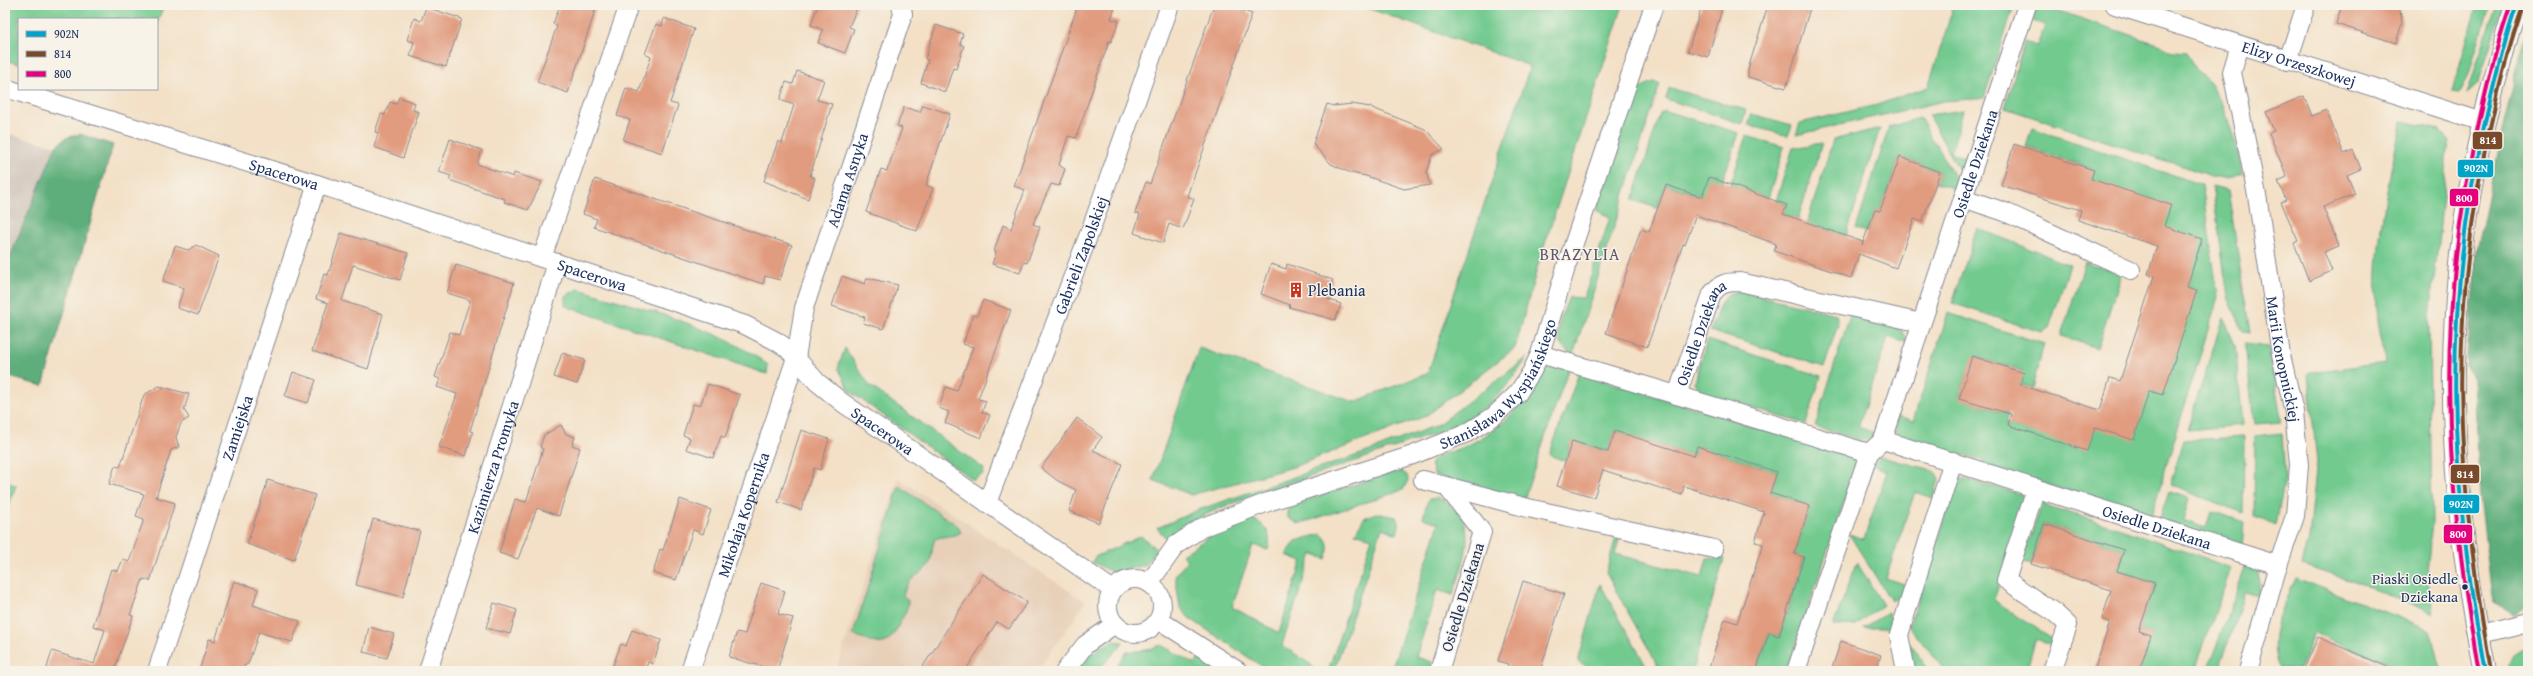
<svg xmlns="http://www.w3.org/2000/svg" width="2533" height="676" viewBox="0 0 2533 676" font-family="'Gentium Book Plus',serif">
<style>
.built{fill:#e7cfb8}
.industrial{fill:#cec2b9}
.green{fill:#72ca8f;stroke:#467c76}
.forest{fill:#5dae7a;stroke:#3c6e6c}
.building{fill:#e19b7f}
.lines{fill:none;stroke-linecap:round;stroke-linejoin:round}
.street-casing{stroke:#878892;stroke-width:20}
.secondary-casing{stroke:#878892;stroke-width:24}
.street{stroke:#fff;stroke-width:18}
.secondary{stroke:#fff;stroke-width:22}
.bus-1-casing{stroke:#f7f3e8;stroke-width:7}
.bus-2-casing{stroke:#f7f3e8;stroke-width:7}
.bus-3-casing{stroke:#f7f3e8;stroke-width:7}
.bus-1{stroke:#01a3c8;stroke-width:4}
.bus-2{stroke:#7a4b2a;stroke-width:4}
.bus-3{stroke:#e5007d;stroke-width:4}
.bus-dot{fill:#1b2f5e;stroke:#f7f3e8;stroke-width:1.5}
.labels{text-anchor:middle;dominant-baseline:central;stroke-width:3;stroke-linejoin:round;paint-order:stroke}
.bus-label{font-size:15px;fill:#1b2f5e;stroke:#f7f3e8;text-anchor:end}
.street-label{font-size:16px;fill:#1b2f5e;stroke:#f7f3e8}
.poi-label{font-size:16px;fill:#1b2f5e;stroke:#f7f3e8;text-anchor:start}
.neighbourhood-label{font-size:17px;letter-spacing:1px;fill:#60556a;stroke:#f7f3e8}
.line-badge{stroke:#f7f3e8;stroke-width:1.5}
.badge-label{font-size:11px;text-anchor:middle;font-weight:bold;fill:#fff}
</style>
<rect width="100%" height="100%" fill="#f7f3e8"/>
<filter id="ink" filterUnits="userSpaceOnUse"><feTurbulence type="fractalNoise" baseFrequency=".025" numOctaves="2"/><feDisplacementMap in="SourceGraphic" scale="8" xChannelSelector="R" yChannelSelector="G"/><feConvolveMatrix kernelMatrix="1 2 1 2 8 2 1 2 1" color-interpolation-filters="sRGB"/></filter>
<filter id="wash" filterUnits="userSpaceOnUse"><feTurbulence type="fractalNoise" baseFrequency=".012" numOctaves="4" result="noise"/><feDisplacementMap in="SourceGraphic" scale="16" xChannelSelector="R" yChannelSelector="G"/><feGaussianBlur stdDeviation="0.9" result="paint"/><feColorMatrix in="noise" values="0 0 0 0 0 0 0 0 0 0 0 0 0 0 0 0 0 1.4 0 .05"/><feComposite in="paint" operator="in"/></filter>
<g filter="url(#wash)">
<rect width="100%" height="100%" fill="#f3e0c6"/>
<polygon class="built" points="898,478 1086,602 1037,671 836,671"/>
<polygon class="industrial" points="5,133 56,146 5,273"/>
<g class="green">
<polygon points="5,5 164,5 157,23 157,19 19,19 19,64 5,60"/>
<polygon points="1359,5 1623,5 1538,265 1515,348 1426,416 1293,467 1191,495 1153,480 1199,348 1354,402 1428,373 1530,66"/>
<polygon points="1954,5 2014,5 1984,98 1944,101 1796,135 1800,123 1877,105 1928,87"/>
<polygon points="2035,5 2041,5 2160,45 2173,52 2186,53 2196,69 2210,83 2223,106 2236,144 2242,174 2229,179 2212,176 2005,108 2024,42 2038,46 2045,25 2030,20"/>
<polygon points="2477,5 2489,5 2469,74 2460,93 2452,92"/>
<polygon points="2496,5 2503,5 2478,84 2467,94"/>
<path d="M1654 82 1660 84 1573 355C1548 341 1561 318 1569 297L1584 298 1610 217 1596 210 1635 94 1639 88Z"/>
<polygon points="1669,88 1746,110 1742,124 1666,99"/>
<polygon points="1963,110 1951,153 1966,158 1961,173 1928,115"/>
<polygon points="1665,111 1739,133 1722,182 1702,197 1666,184 1657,208 1633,200 1660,114"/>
<polygon points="1752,114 1792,125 1788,136 1748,125"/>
<polygon points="1920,118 1958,183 1956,189 1936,183 1940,172 1900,157 1880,211 1875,210 1867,232 1856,229 1889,127"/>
<path d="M2402 121 2440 130 2449 141 2429 326 2432 521 2427 573 2433 614 2379 590 2302 565 2309 539 2317 461 2308 375 2310 372 2385 363C2383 345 2378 327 2377 309 2373 254 2389 174 2402 121Z"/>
<polygon points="1880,128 1846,236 1807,223 1833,140"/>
<path d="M2032 128 2202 185 2218 297 2151 516 1984 465 1983 461 1976 458C1960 454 1908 443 1899 434 1894 429 1896 422 1897 416L1913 421 1948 313 2044 344 2032 388 2018 383 2022 371 1973 356 1959 398 2008 414 2005 424 2086 449 2093 427 2146 390 2159 395 2193 291 2184 288 2162 227 2088 179 2091 168 2026 147Z"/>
<polygon points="1747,136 1784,147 1768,198 1730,185"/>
<polygon points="1822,143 1798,219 1783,214 1787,205 1776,201 1793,148"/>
<polygon points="2212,186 2228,190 2250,333 2243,332 2228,297"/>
<polygon points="1977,228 2070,265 2049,328 2041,332 1952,303"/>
<polygon points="2085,262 2122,274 2097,348 2061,336"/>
<path d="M578 289C639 307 718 327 768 365L767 374 565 306V296Z"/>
<polygon points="1739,291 1836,314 1838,324 1824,367 1710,331 1720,305 1728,294"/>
<path d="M1850 315C1865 318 1908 321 1906 343L1888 337 1858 427 1875 433 1874 437 1865 441 1815 427Z"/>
<polygon points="2223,317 2235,345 2243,425 2187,430"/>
<polygon points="1707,340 1821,376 1806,424 1702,394 1695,382"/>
<polygon points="2245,344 2268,347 2282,422 2254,424"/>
<polygon points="845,348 869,385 984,469 983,474 973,480 851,392 838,368"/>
<path d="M1528 357C1508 386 1489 410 1457 426L1225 506 1187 523 1166 538 1157 528 1198 510 1373 450 1437 425Z"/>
<path d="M1556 364 1569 367 1524 499 1434 475 1431 463C1438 453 1455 451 1466 446 1503 429 1527 402 1544 366Z"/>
<polygon points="1579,373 1855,457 1856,466 1787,671 1756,671 1769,633 1779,636 1804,558 1794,554 1810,506 1770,493 1777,472 1697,446 1694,456 1615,431 1608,452 1572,441 1565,461 1549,455"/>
<polygon points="2282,433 2285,479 2276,525 2254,516 2255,436"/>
<polygon points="2244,437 2243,513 2170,485 2184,440"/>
<polygon points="1881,457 1929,469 1936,473 1939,479 1934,498 1915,492 1886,578 1904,584 1902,594 1891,601 1849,534 1864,539 1887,471 1872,465"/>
<polygon points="1399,470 1407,475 1408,480 1403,490 1299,524 1288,518 1288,511 1291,505"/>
<polygon points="1959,478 2021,494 2025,503 1994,600 2054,640 2053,645 2036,639 2026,671 1945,671 1909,626"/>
<polygon points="5,482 16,485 5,517"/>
<path d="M899 486 958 526 961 532C952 538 945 535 935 539 931 547 933 556 929 564 920 578 911 572 903 595L908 601C908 610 903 616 899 624 885 653 879 643 853 635Z"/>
<polygon points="2169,492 2189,498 2183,520 2206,528 2211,511 2244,522 2242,548 2162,520 2161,515"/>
<path d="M1438 498C1484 515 1464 561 1453 595L1437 590 1416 657 1432 662 1430 671H1391L1439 523 1423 518 1427 502 1430 499Z"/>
<polygon points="2042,504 2136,534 2231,568 2195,671 2139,671 2151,635 2139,631 2155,583 2117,571 2124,550 2044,524 2031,564 2022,561"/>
<polygon points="1377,513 1396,517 1399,525 1397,534 1382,528 1334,671 1328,671 1372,538 1355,533 1364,518"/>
<path d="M1252 519C1267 525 1272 535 1268 550L1253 545 1232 607 1279 633 1302 561 1286 555 1296 541 1321 534C1330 541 1329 548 1326 559L1312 554 1282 645 1320 671H1269L1189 618 1180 607 1175 576 1187 560 1182 555 1213 534Z"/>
<polygon points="1141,536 1157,550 1145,565 1114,573 1092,562 1095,557"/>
<polygon points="1620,536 1615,554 1702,577 1707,558 1724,559 1692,671 1661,671 1606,573 1616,537"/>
<polygon points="1857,563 1883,605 1856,625 1833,626"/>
<polygon points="2247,563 2257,568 2260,582 2258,595 2245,591 2219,671 2207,671"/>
<path d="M2296 578 2431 630 2442 671H2405L2315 633 2299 670 2280 667C2264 641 2285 604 2296 578Z"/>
<polygon points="1600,584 1649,671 1597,671 1578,662"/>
<polygon points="1888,613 1893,621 1892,628 1863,628"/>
<path d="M1112 641 1123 642C1115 654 1106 660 1098 671H1077L1092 653Z"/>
<polygon points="1909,643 1930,671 1912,671"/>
<polygon points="1161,645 1195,664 1199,658 1219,671 1128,671 1116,667 1126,652 1147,650"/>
<polygon points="2528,646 2528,671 2509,671 2508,664 2513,654"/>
</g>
<g class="forest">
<polygon points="2528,23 2528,605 2514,615 2495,602 2491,590 2480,496 2474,379 2466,367 2477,251 2498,148"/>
<polygon points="80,134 113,145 43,386 5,376 5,269 56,146 66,138"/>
</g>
<g id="blocks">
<g class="building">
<polygon points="560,5 597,5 568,93 537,82 557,26 553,24"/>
<polygon points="818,5 858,5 849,27 854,29 845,53 818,43 823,30 811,25"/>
<polygon points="1078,5 1116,5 1111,19 1119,21 1111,42 1109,41 1076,138 1068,136 1059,165 1065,169 1059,186 1051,184 1033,224 1040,227 1027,263 1024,262 1020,273 992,264 996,252 994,251 1003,225 1011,229 1025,190 1014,186"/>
<polygon points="1214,5 1227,5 1252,14 1187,196 1194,199 1183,229 1169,224 1163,243 1134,233 1140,214 1135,213 1146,182 1150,184"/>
<polygon points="1702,5 1723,5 1708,57 1688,51"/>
<polygon points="1768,5 1811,5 1786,88 1748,77 1748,69"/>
<polygon points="2342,5 2399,5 2402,23 2396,43 2336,24"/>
<polygon points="426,7 462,19 446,67 410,56 414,42 407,40 414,18 421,21"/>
<polygon points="664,18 694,29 670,103 678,105 662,153 623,140 630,120 617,116 626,88 639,92 651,57 645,54 656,24 662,26"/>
<polygon points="936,25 963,34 960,44 964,46 956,69 953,68 945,92 921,83 928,60 925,59"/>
<polygon points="797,71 824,80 817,100 832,104 810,176 815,178 808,199 764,181 778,141 782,143 794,105 780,100 786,82 793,84"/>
<polygon points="2304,96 2312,116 2326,110 2344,154 2353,150 2361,169 2347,175 2355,194 2323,207 2339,246 2324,252 2332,271 2309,281 2294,243 2298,241 2281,202 2286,200 2278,181 2287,177 2269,133 2274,131 2266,112"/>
<polygon points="399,97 415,103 413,110 419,112 403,158 374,147 378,133 375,132 381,114 385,115 390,102 396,104"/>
<polygon points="1327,104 1334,106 1352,104 1370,107 1425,129 1444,149 1432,155 1426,172 1430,185 1404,189 1366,176 1351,173 1331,164 1313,144"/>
<polygon points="923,105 950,114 926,185 933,188 917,231 866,212 881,169 887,171 902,128 897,126 904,107 920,112"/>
<polygon points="450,139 482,150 477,164 513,177 514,173 542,182 528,210 504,202 505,199 449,180 451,176 439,172"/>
<polygon points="2014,144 2094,170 2091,179 2171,205 2164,226 2202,239 2187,287 2197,290 2163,395 2149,391 2134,440 2095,428 2087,451 2008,425 2011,414 1959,399 1972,356 2024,373 2020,385 2100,410 2110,378 2120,381 2154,276 2148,274 2157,246 2078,220 2081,210 2001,185"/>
<polygon points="1900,157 1940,172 1922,222 1914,219 1896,268 1859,254 1851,278 1774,251 1776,244 1696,215 1685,245 1683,244 1647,347 1606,333 1641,229 1649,232 1666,185 1702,197 1709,177 1787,205 1783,214 1863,242 1862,245 1875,210 1880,211"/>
<polygon points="595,179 792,245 780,280 765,276 763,284 594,227 597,219 583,214"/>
<polygon points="341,233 408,253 400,280 353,265 342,301 383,314 368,369 312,351 328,303 316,299 324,274 328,275"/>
<polygon points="196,245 219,256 198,315 177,308 184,288 163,281 175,246 188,250"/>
<polygon points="1271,264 1286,269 1287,264 1333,280 1327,299 1341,304 1335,320 1289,307 1290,305 1261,294"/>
<polygon points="456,265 514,283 470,431 473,432 466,456 439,447 457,394 437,387 440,379 435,377 450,332 459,335 470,300 447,293"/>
<polygon points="842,276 865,284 867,278 898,285 883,329 863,323 865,317 832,306"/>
<polygon points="983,300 1011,310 978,399 986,401 982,412 990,415 981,438 945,423 949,412 939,408 946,387 957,391 973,347 963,344 973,315 977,316"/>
<polygon points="562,353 585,360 577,384 554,377"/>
<polygon points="293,372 316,380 308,403 285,396"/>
<polygon points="708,384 740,395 725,438 721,436 713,458 686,449 690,438 683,435 693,404 700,406"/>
<polygon points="159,386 189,394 184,410 189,418 181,423 176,437 179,447 171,450 156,497 175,503 150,581 143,579 130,615 133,616 114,671 46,671 52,651 94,664 105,630 93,626 111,569 118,571 123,559 129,562 144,519 136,516 144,494 109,484 115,466 120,467 144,395"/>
<polygon points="1077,418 1102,437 1093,450 1122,464 1099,523 1069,511 1076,490 1058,481 1041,468"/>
<polygon points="561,425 566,434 575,437 572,445 580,448 559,516 537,508 518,559 499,553 515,499 526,502 543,449 540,447 544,435"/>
<polygon points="801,430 829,439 820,470 814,468 801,510 778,502"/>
<polygon points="1615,431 1694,456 1697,446 1777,472 1770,493 1810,506 1794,554 1804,557 1779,636 1769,633 1756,671 1708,671 1725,619 1737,623 1763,544 1755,542 1764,512 1684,486 1682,495 1603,470 1594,497 1557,486 1572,441 1608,452"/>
<polygon points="268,480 315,495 294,560 247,544"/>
<polygon points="680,499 711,510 703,534 693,530 676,580 653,573 660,549 663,550"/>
<polygon points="373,519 420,531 403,597 356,585"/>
<polygon points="2044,524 2124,550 2117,571 2155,583 2139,631 2151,635 2139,671 2094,671 2110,622 2102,619 2111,590 2031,564"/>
<polygon points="983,574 1027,602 1009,629 997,622 965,671 920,671"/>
<polygon points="234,581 258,589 253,605 300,621 292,642 259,632 248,664 244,666 243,671 199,671 209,639 215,641"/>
<polygon points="1523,581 1564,594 1540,671 1506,671 1508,664 1498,661"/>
<polygon points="761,583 785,591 778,614 793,618 777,671 729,657 737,632 745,634"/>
<polygon points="494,603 517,610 510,634 486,628"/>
<polygon points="369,627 394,634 387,658 363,652"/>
<polygon points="632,630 661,640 653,664 648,662 645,671 611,671 621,644 626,646"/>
<polygon points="2318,637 2397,671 2303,671"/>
<polygon points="1841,641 1881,655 1876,671 1831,671"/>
</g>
</g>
</g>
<g filter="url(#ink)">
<use href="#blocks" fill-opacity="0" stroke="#878892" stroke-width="1"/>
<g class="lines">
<defs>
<g id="street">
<path id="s1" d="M2115 5 2483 122"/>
<path id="s2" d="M2240 45 2232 72 2257 195 2281 355 2294 412 2299 465 2295 516 2278 565 2248 671"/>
<polyline points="2288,61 2306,5"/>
<path id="s3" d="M5 88 317 184 745 325 776 341 788 349 817 382 843 403 1113 590"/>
<polyline points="1963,198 2005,212 2131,270"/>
<polyline points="542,258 629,5"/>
<path id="s4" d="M1540 354 1869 453 1883 440 2278 565"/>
<path id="s5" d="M1677 395 1712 294C1720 283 1727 282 1740 282L1921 323"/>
<path id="s6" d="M1883 440 2027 5"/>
<polyline points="1423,480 1446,486 1482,532 1439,671"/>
<polyline points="1446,486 1528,508 1714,549"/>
<polyline points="2036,488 2006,580 2055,613 2068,625 2052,671"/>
<path id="s7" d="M987 503 1092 226 1170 5"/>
<circle cx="1135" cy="606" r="27"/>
<path id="s8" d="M1149 583 1176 545 1203 527 1268 502 1413 455 1467 433 1494 416 1518 393 1532 371 1540 354 1567 264 1654 5"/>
<polyline points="1159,620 1238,671"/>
<polyline points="2477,635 2528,622"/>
<path id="s9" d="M157 671 317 184"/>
<path id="s10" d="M428 671 557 263"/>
<path id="s11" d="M690 671 796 358 804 308 903 14 901 5"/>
<polyline points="1065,671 1085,645 1115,624"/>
<polyline points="1796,671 1869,453"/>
<polyline points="1906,671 1899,635 1953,461"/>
</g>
<path id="secondary" d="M2485 671C2444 474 2440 278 2494 83 2502 57 2507 30 2517 5"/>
</defs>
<use href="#street" class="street-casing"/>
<use href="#secondary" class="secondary-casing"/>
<use href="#street" class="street"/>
<use href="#secondary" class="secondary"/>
<defs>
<path id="bus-1" d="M2485 671C2449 478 2441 305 2487 113 2496 77 2504 40 2517 5"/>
<path id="bus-2" d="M2491 670C2455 478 2447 306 2493 114 2501 78 2510 42 2523 7"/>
<path id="bus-3" d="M2479 671C2443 478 2435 305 2481 113 2489 77 2498 40 2511 5"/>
</defs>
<use href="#bus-1" class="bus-1-casing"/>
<use href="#bus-2" class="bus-2-casing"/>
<use href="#bus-3" class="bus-3-casing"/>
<use href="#bus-1" class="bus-1"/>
<use href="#bus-2" class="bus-2"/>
<use href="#bus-3" class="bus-3"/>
</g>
</g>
<defs>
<symbol id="building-bare" viewBox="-9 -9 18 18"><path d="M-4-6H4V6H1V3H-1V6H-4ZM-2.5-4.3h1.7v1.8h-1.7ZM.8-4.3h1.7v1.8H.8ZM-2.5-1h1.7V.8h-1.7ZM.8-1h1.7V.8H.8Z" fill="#c8321e" stroke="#f7f3e8" stroke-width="2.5" paint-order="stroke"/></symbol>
</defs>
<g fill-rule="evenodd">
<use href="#building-bare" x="1285" y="279" width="22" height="22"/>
</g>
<circle class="bus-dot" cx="2465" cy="587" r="3.5"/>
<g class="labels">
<g class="bus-label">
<text x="2458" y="578">Piaski Osiedle<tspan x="2458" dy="18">Dziekana</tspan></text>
</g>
<g class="street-label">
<text stroke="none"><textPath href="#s1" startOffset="193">Elizy Orzeszkowej</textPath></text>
<text stroke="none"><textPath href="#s6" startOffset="291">Osiedle Dziekana</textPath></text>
<text stroke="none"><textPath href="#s3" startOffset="292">Spacerowa</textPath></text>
<text stroke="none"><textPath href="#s11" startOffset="516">Adama Asnyka</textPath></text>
<text stroke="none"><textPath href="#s7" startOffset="265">Gabrieli Zapolskiej</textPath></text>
<text stroke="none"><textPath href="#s3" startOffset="616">Spacerowa</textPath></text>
<text stroke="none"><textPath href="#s5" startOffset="67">Osiedle Dziekana</textPath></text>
<text stroke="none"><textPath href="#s2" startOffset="320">Marii Konopnickiej</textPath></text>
<text stroke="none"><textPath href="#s8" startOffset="418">Stanisława Wyspiańskiego</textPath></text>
<text stroke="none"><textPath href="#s9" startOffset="256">Zamiejska</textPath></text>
<text stroke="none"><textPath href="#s3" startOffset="952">Spacerowa</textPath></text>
<text stroke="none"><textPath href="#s10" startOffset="214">Kazimierza Promyka</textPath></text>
<text stroke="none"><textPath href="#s11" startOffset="165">Mikołaja Kopernika</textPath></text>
<text stroke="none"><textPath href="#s4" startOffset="650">Osiedle Dziekana</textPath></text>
<text transform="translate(1462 597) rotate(-73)">Osiedle Dziekana</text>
</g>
<g class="poi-label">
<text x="1308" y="290">Plebania</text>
</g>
<g class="neighbourhood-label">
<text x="1580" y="253">BRAZYLIA</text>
</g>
</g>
<g class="line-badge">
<rect x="2472" y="131" width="31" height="19" rx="4" fill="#7a4b2a"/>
<rect x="2457" y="159" width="37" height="19" rx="4" fill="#01a3c8"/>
<rect x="2449" y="188" width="30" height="19" rx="4" fill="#e5007d"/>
<rect x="2450" y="464" width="30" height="20" rx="4" fill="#7a4b2a"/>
<rect x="2443" y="494" width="37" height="20" rx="4" fill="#01a3c8"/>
<rect x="2443" y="524" width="30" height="20" rx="4" fill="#e5007d"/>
</g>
<g class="badge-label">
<text x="2488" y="144">814</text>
<text x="2476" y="172">902N</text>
<text x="2464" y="202">800</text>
<text x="2465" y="478">814</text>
<text x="2461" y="508">902N</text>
<text x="2458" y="538">800</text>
</g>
<rect width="2533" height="676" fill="none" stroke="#f7f3e8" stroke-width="20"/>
<rect x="18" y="18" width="140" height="72" fill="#f7f3e8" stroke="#9fa5b1"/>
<rect x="26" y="31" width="20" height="6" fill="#01a3c8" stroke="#9fa5b1"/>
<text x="54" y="38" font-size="12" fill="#1b2f5e">902N</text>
<rect x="26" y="51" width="20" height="6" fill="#7a4b2a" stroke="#9fa5b1"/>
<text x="54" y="58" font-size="12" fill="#1b2f5e">814</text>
<rect x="26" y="71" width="20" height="6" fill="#e5007d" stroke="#9fa5b1"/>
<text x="54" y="78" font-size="12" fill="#1b2f5e">800</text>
</svg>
